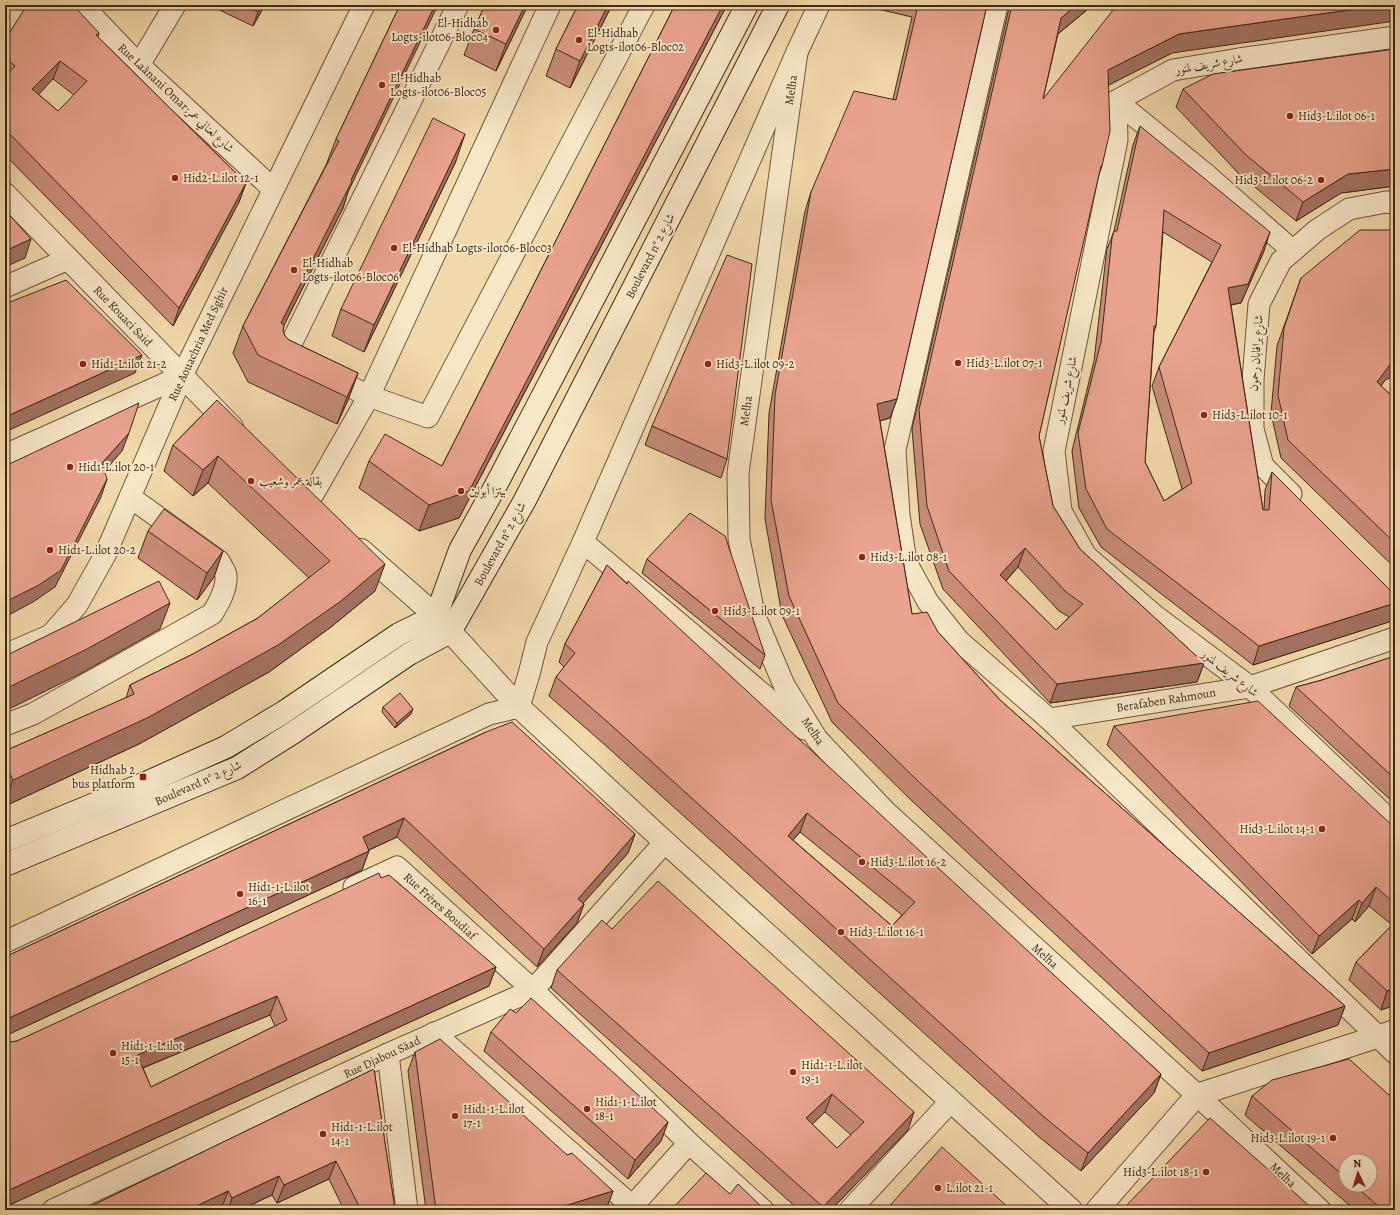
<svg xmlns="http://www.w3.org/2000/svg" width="1400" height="1215" viewBox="0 0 1400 1215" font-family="Alegreya,Amiri,serif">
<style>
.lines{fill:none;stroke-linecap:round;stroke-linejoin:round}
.minor-casing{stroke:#6c563d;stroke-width:23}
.tertiary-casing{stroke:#6c563d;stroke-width:24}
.secondary-casing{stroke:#3f2a19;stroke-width:24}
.minor{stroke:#f7e6c8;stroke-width:21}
.tertiary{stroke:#f7e6c8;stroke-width:22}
.secondary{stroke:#f7e6c8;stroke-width:22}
.wall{fill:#c98c7a;stroke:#3f2a19;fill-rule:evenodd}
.shaded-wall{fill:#a47263;stroke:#3f2a19}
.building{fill:#eaa38e;stroke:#3f2a19;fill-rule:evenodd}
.poi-dot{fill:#8f2418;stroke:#f7e6c8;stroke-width:1.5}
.labels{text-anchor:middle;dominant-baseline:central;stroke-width:4;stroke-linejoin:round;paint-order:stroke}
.poi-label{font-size:12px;fill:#3f2a19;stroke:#f7e6c8;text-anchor:start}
.street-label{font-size:12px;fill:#3f2a19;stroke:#f7e6c8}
</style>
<rect width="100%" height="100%" fill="#f2d9aa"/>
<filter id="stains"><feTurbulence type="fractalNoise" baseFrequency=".005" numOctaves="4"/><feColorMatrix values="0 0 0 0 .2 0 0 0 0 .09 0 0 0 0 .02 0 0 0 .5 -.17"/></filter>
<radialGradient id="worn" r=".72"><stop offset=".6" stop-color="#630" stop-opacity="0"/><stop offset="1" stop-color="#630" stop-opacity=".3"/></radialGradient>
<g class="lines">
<defs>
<g id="minor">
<polyline points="82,5 139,65 273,189"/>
<polyline points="997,5 895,450 899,515 906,562 928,602 959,641 1049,719 1395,1053"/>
<polyline points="1395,37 1239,59 1173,70 1116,101 1117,140 1054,451 1061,511 1086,556 1154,615 1250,687 1395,825"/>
<polyline points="797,52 738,473 739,539 754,614 784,685 817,739 885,811 1197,1095 1320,1210"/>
<polyline points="139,65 175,5"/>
<polyline points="1116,101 1208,176 1293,251"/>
<polyline points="5,287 68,259"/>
<polyline points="296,361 285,356 458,5"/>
<polyline points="328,376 369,396 428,417 644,5"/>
<polyline points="5,455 182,376"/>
<polyline points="1291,494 1263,466 1253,429 1253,380 1259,304 1281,261 1317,230 1349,209 1386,202 1395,203"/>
<polyline points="308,503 369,396 550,5"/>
<polyline points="583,542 804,729"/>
<polyline points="5,655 51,635 77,605 105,555 182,376 364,5"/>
<polyline points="1049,719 1250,687 1395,638"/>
<path d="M5 725 33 714 212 614C219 603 227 589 226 575 225 571 221 565 219 561L130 497"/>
<polyline points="354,887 397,867 533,990 689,1143 763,1210"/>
<polyline points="5,942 489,714 519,707 529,674 537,642 583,542 797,52 819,5"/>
<polyline points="434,1033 632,1206"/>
<polyline points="388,1054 407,1210"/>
<polyline points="53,1210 388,1054 533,990 665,842"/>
<polyline points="629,1210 689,1143"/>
<polyline points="850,1210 951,1101"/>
</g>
<g id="tertiary">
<polyline points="5,194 232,427"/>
<polyline points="361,550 436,616 519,707 665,842 1071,1210"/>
<polyline points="1097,1210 1197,1095 1395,1031"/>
</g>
<g id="secondary">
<polyline points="5,841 148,782 226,747 284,712 399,634 436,616 460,550 496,485 747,5"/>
<polyline points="5,865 237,768 294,732 409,654 450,632 525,500 778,5"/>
</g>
</defs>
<use href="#minor" class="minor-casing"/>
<use href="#tertiary" class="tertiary-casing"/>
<use href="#secondary" class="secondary-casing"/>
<use href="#minor" class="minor"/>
<use href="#tertiary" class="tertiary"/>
<use href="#secondary" class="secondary"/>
</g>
<g class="wall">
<polygon points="209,5 265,5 253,26"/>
<polygon points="400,5 348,192 343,208 284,325 283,331 285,336 289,340 358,373 348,400 337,424 248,382 233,353 243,326 326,165 336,139"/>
<polygon points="485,5 528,5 496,71 464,55 474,29"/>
<polygon points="578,5 612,5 570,88 546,76 556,49"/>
<polygon points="675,5 727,5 459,518 419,531 359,488 369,461 442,466"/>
<polygon points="870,5 987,5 897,399 890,418 880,421 912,614 938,632 1000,700 1345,1006 1338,1025 1202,1071 911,800 832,722 782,615 765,519 769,413 805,211 811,192 893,99 912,17 869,7"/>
<path d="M1009 5H1093L1058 34 1043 99 1172 53 1108 85 1102 166 1097 180 1039 436 1053 506 1080 549 1204 663 1197 682 1050 703 943 589 920 524 912 429 1009 8ZM1018 567 1059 611 1069 617 1056 630 1006 581Z"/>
<path d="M99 33 98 37 246 183 239 202 173 326 5 155V40ZM53 79 74 95 58 111 38 94Z"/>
<polygon points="1395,49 1395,186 1341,193 1296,221 1239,174 1176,107 1183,89"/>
<path d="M1140 126 1264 251 1241 303 1231 305 1263 510H1264L1265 490 1272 472 1395 620 1253 665 1101 547 1079 508 1072 451 1094 361 1106 256 1107 249 1114 231 1133 145ZM1163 232 1212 262 1159 367 1152 386 1182 489 1164 501 1145 462 1154 332 1156 326Z"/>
<polygon points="456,161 364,352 332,336 341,309"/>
<polygon points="1301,278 1385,380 1381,386 1395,399 1395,568 1281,458 1271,413 1277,346"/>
<polygon points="217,400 375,591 331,627 269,672 139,744 5,806 5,751 126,698 130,685 193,654 258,618 309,578 208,483 193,496 164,471 173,445"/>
<polygon points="652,426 727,459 721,478 645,445"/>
<polygon points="148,531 223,551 214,577 197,600 138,558"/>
<polygon points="647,559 765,655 760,669 642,573"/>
<path d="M607 565 1161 1074 1154 1093 1081 1171 1038 1136 604 744 549 696 556 677 564 667 559 662 565 644ZM800 832 902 915 892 926 793 840Z"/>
<polygon points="1395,656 1395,804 1289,706 1296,687 1322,680"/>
<polygon points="383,707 411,714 395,728 382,712"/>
<polygon points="1114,726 1395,828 1395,1005 1381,1010 1349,980 1356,962 1392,925 1369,906 1355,922 1352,919 1312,954 1107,745"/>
<polygon points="486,732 635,834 628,853 583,903 584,904 577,923 537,967 397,837 369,850 362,870 5,1036 5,957"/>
<path d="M381 878 496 967 489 986 5 1207 11 1042 17 1041ZM270 1015 275 1026 151 1087 143 1068Z"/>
<path d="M612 929 908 1130 831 1210H799L551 988 557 970ZM825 1112 851 1135 837 1148 812 1124Z"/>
<polygon points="491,1032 668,1122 661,1141 628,1179 484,1051"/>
<polygon points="415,1052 567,1155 613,1191 606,1210 426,1210 408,1071"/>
<polygon points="374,1069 395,1210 344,1210 329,1179 277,1203 272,1195 240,1210 83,1210"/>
<path d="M1389 1095 1395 1210H1355L1245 1115 1252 1096ZM1346 1161 1370 1185H1346Z"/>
<polygon points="1126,1206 1314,1210 1124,1210"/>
</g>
<g class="shaded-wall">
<polygon points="262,5 265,5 253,26 258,12"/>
<polygon points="435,5 438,5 348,192 343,208 272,349 281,323 351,180"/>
<polygon points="525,5 528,5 496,71 506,44"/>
<polygon points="608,5 612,5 570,88 580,61"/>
<polygon points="723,5 727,5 459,518 419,531 429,505"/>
<polygon points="1077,5 1093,5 1054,37 1061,18"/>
<polygon points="1384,5 1395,5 1395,21 1172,53 1101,89 1108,70 1179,34"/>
<polygon points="60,61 53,79 26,108 32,89"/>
<polygon points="465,134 456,161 364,352 374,325"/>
<polygon points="1395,169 1395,186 1341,193 1296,221 1303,202 1348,174"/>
<polygon points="246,183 239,202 173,326 179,308"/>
<polygon points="1270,232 1264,251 1241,303 1222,306 1228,288"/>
<polygon points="31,239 25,258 5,267 5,251"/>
<polygon points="142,355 135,373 5,432 5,417"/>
<polygon points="1395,360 1395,376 1385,380 1370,401 1377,382 1392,362"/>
<polygon points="358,373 348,400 337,424 347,397"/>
<polygon points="897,399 890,418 871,423 877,404"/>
<polygon points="129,433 122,451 96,481 102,463"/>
<polygon points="218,456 208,483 193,496 203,470"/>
<polygon points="107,479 101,497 55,587 33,602 5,617 5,602"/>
<polygon points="1025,548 1018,567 993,594 1000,575"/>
<polygon points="223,551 214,577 197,600 207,573"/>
<polygon points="385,564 375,591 331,627 269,672 139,744 5,806 5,802 13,780"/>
<polygon points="170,603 160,629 78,675 5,711 5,689"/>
<polygon points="1395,603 1395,620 1253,665 1259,646"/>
<polygon points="1204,663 1197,682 1050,703 1057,684"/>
<polygon points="413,709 411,714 395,728 397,723"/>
<polygon points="807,813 800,832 781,854 788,836"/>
<polygon points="404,818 397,837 356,856 363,837"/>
<polygon points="635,834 628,853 571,917 578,899"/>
<polygon points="369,851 362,870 5,1036 5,1021 7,1019"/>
<polygon points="1376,887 1369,906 1355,922 1362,903"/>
<polygon points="1359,900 1352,919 1312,954 1319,936"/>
<polygon points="584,904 577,923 537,967 544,949"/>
<polygon points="496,967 489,986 5,1207 5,1192"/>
<polygon points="1395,988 1395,1005 1381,1010 1387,991"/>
<polygon points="277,996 270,1015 130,1073 137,1055"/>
<polygon points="1345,1006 1338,1025 1202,1071 1209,1053"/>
<polygon points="1161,1074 1154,1093 1081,1171 1088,1153"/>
<polygon points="832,1094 825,1112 799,1137 806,1118"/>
<polygon points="914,1112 908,1130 831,1210 822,1210 823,1207"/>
<polygon points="668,1122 661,1141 628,1179 635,1160"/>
<polygon points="336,1161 329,1179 277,1203 284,1185"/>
<polygon points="279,1176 272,1195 240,1210 228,1210 232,1198"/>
<polygon points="228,1191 221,1210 188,1210"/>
<polygon points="613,1191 606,1210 551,1210"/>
</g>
<g class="building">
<path d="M27 5H73L99 33 96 35 246 183 179 308 5 129V77L15 66 5 57V40ZM60 61 87 81 58 111 32 89Z"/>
<polygon points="244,5 262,5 258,12"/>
<polygon points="400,5 435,5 351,180 352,181 281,323 284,325 283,331 285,336 289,340 358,373 347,397 258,355 243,326 339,141 336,139"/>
<polygon points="485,5 525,5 506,44 474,29"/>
<polygon points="578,5 608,5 580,61 556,49"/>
<polygon points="675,5 723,5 469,491 429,505 369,461 385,434 442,466"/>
<polygon points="918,5 987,5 897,399 877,404 912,614 927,612 938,632 1000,700 1345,1006 1209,1053 918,781 838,703 789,596 771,500 775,395 811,192 854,91 896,100"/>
<path d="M1012 5H1077L1061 18 1043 99 1117 5H1384L1179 34 1108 70 1110 131 1102 166H1101L1039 436 1053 506 1080 549 1204 663 1057 684 949 571 927 506 919 410ZM1025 548 1066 592 1083 604 1056 630 1000 575Z"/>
<polygon points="1395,49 1395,169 1348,174 1303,202 1246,155 1183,89 1213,74"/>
<polygon points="433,118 465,134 374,325 341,309"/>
<path d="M1140 126 1270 232 1248 284 1228 288 1263 510H1269L1272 472 1395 595V603L1259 646 1107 529 1086 489 1078 433 1101 342 1112 238 1114 231H1117ZM1164 210 1221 245 1159 367 1192 483 1164 501 1145 462 1154 326H1156Z"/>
<polygon points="5,210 31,239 5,251"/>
<polygon points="1360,230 1395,230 1395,360 1392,362 1377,382 1395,399 1395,543 1288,440 1278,395 1284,328 1301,278"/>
<polygon points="727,255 752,264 727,459 652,426"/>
<polygon points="66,280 142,355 5,417 5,304"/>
<polygon points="217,400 385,564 341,601 278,645 149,717 13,780 5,764 5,751 134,694 130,685 193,654 258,618 330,561 218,456 203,470 173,445"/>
<polygon points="139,403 129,433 102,463 107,479 61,570 39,585 5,602 5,466"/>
<polygon points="164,509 223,551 207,573 148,531"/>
<polygon points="690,513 725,536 765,655 647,559"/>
<path d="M607 565 627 584 628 581 1161 1074 1088 1153 1044 1117 611 725 556 677 575 653 565 644ZM807 813 915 902 892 926 788 836Z"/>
<polygon points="159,581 170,603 87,649 5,689 5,656"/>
<polygon points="1395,656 1395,779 1296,687 1322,680"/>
<polygon points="400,693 413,709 397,723 383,707"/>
<polygon points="1258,701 1395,828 1395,904 1376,887 1362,903 1359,900 1319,936 1114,726"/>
<polygon points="512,722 635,834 578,899 584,904 544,949 404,818 363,837 369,851 7,1019 5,1021 5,957 486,732"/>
<path d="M379 873 381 878 389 875 496 967 5 1192V1040L11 1042 17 1041ZM277 996 287 1020 151 1087 137 1055Z"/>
<path d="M658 881 914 1112 823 1207 557 970 602 920 612 929ZM832 1094 864 1122 837 1148 806 1118Z"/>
<polygon points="1395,922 1395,988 1387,991 1356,962"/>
<polygon points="531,998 668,1122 635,1160 491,1032 510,1009 516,1013"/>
<polygon points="440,1039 567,1155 572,1153 613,1191 551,1210 436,1210 415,1052"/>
<polygon points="1349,1059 1389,1095 1395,1089 1395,1210 1383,1210 1354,1185 1370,1185 1370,1161 1346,1161 1346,1178 1252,1096 1272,1080"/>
<polygon points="374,1069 395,1210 344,1210 359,1206 336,1161 284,1185 279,1176 232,1198 228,1191 188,1210 83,1210"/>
<polygon points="1210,1118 1314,1210 1131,1210 1126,1206"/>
<polygon points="942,1147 1011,1210 886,1210"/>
<polygon points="706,1173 730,1194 738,1184 765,1210 671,1210"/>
</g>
<g class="poi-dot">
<circle cx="496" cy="30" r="4"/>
<circle cx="579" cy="40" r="4"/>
<circle cx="382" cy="85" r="4"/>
<circle cx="1290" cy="116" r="4"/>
<circle cx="175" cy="178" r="4"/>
<circle cx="1321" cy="180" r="4"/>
<circle cx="394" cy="248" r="4"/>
<circle cx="294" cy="270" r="4"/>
<circle cx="958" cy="363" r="4"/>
<circle cx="83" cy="364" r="4"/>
<circle cx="708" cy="364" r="4"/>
<circle cx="1204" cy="415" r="4"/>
<circle cx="70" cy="467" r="4"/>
<circle cx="251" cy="481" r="4"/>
<circle cx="461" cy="491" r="4"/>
<circle cx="50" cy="550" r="4"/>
<circle cx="862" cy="557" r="4"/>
<circle cx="715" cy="611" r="4"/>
<rect x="139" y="773" width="8" height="8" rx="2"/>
<circle cx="1322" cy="829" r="4"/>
<circle cx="862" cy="862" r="4"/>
<circle cx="240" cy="894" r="4"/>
<circle cx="841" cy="932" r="4"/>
<circle cx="113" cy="1053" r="4"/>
<circle cx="793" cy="1072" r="4"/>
<circle cx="587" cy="1109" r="4"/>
<circle cx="455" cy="1116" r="4"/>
<circle cx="323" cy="1134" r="4"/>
<circle cx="1333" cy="1138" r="4"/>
<circle cx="1206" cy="1172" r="4"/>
<circle cx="938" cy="1188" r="4"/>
</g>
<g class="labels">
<g class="poi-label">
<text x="488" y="23" text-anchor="end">El-Hidhab<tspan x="488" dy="14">Logts-ilot06-Bloc04</tspan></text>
<text x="587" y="33">El-Hidhab<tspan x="587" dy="14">Logts-ilot06-Bloc02</tspan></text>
<text x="390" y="78">El-Hidhab<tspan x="390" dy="14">Logts-ilot06-Bloc05</tspan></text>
<text x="1298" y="116">Hid3-L.ilot 06-1</text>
<text x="183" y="178">Hid2-L.ilot 12-1</text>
<text x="1313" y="180" text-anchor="end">Hid3-L.ilot 06-2</text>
<text x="402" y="248">El-Hidhab Logts-ilot06-Bloc03</text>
<text x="302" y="263">El-Hidhab<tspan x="302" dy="14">Logts-ilot06-Bloc06</tspan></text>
<text x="966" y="363">Hid3-L.ilot 07-1</text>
<text x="91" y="364">Hid1-L.ilot 21-2</text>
<text x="716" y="364">Hid3-L.ilot 09-2</text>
<text x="1212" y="415">Hid3-L.ilot 10-1</text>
<text x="78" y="467">Hid1-L.ilot 20-1</text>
<text x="259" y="481">بقالة عمر وشعيب</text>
<text x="469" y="491">بيتزا أبولين</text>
<text x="58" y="550">Hid1-L.ilot 20-2</text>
<text x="870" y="557">Hid3-L.ilot 08-1</text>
<text x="723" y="611">Hid3-L.ilot 09-1</text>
<text x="135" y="770" text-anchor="end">Hidhab 2<tspan x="135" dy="14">bus platform</tspan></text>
<text x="1314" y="829" text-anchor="end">Hid3-L.ilot 14-1</text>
<text x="870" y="862">Hid3-L.ilot 16-2</text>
<text x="248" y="887">Hid1-1-L.ilot<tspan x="248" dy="14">16-1</tspan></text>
<text x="849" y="932">Hid3-L.ilot 16-1</text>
<text x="121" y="1046">Hid1-1-L.ilot<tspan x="121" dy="14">15-1</tspan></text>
<text x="801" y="1065">Hid1-1-L.ilot<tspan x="801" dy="14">19-1</tspan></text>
<text x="595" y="1102">Hid1-1-L.ilot<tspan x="595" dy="14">18-1</tspan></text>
<text x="463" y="1109">Hid1-1-L.ilot<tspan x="463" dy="14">17-1</tspan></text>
<text x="331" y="1127">Hid1-1-L.ilot<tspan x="331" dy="14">14-1</tspan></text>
<text x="1325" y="1138" text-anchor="end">Hid3-L.ilot 19-1</text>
<text x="1198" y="1172" text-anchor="end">Hid3-L.ilot 18-1</text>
<text x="946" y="1188">L.ilot 21-1</text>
</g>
<g class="street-label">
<text transform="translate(1209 64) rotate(-10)">شارع شريف لمنور</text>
<text transform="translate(791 90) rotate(-82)">Melha</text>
<text transform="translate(176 98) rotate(43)">Rue Laânani Omar;شارع لعناني عمر</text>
<text transform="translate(650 256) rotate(-63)">Boulevard n° شارع 2</text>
<text transform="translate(123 316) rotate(46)">Rue Kouaci Said</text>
<text transform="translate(198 344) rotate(-65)">Rue Aouachria Med Sghir</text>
<text transform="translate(1256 353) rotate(-86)">شارع برافابان رحمون</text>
<text transform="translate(1066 390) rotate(-78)">شارع شريف لمنور</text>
<text transform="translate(746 411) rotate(-82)">Melha</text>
<text transform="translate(500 544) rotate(-61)">Boulevard n° شارع 2</text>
<text transform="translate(1230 673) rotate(38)">شارع شريف لمنور</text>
<text transform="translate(1166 700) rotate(-9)">Berafaben Rahmoun</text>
<text transform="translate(813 731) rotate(56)">Melha</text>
<text transform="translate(198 783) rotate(-24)">Boulevard n° شارع 2</text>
<text transform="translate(440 906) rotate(42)">Rue Frères Boudiaf</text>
<text transform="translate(1045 956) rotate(42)">Melha</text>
<text transform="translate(382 1057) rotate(-25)">Rue Djabou Säad</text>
<text transform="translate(1283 1175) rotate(43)">Melha</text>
</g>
</g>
<rect width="1400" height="1215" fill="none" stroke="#f2d9aa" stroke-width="20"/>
<rect x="6" y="6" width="1388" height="1203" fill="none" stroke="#3f2a19" stroke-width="2"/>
<rect x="10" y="10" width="1380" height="1195" fill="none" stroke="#3f2a19"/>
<g transform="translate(1358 1173) rotate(356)"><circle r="19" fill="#f7e6c8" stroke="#ad9b82"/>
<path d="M0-3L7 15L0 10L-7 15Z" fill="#8f2418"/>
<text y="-6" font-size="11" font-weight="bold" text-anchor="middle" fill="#3f2a19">N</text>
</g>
<rect width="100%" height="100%" filter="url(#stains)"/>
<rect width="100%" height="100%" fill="url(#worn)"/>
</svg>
